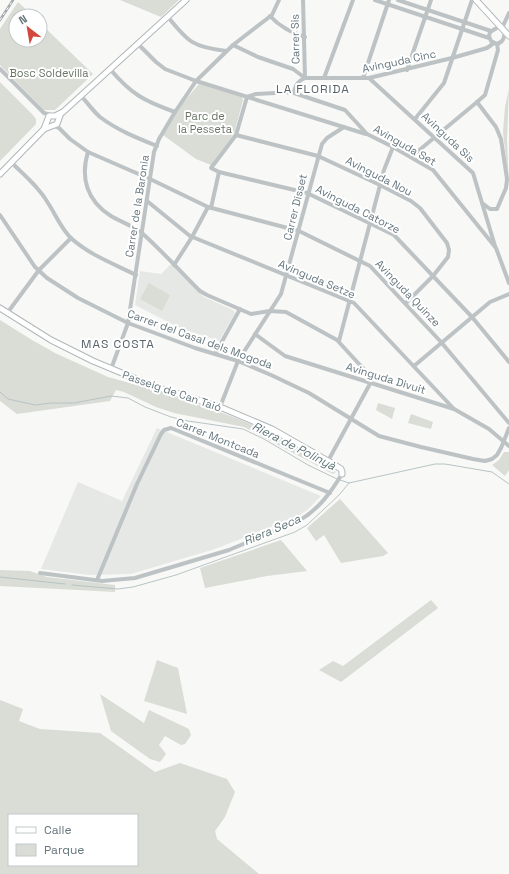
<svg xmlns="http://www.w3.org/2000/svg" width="509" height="874" viewBox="0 0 509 874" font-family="'Space Grotesk',sans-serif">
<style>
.built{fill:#e6e8e6}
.green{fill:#d9ddd5;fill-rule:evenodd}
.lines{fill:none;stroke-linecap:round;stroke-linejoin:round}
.stream{stroke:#b7c4c6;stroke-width:1}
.major-casing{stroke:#b1b7ba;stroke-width:7}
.minor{stroke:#bdc3c5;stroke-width:4}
.major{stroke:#fff;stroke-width:5}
.rail-casing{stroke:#a0a8ab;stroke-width:2.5}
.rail{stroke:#fff;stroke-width:1;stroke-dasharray:3;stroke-linecap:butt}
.labels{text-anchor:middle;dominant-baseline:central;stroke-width:4;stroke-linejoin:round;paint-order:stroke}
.street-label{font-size:11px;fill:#66777e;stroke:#fff}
.park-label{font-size:11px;fill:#6a7665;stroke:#fff}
.neighbourhood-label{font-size:12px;letter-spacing:1px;fill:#57646a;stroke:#fff}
.water-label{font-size:12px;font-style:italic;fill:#607678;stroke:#fff}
</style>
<rect width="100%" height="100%" fill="#f8f8f6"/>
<g class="built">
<polygon points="171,264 204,297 233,310 235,313 219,341 180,328 135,305 140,271 161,274"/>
<polygon points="157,428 321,496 307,510 297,517 215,549 131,574 89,575 41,569 78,482 122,501"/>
</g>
<g class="green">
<polygon points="120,0 179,0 161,17"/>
<polygon points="18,2 33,16 16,16 16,40 40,40 40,23 93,74 55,110 44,110 0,65 0,29"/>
<polygon points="0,82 32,114 36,119 36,124 0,161"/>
<polygon points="199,84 242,97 243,100 234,134 211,165 196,159 163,135 181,105"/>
<polygon points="509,89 507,139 509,187 503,132 505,107"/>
<polygon points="149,283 170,295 162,311 140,299"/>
<polygon points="0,320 32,340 55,353 108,377 155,390 231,416 260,428 287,441 336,472 333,474 244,427 174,413 156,407 124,392 116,390 110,401 17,414 0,401"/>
<polygon points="378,403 395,408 392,419 376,410"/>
<polygon points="411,414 433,422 431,429 408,423"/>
<polygon points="504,452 509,452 509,470 505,476 492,465 499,460"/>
<polygon points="340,499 388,553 383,556 341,563 324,535 316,541 307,528"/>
<polygon points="281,540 307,571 267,576 205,588 200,568"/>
<polygon points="0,570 30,571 47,577 115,585 115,592 0,586"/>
<polygon points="431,600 438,608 341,682 319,670 333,661 343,666"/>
<polygon points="157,660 178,668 187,714 144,701"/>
<polygon points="100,694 144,723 149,710 189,729 191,735 185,744 181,745 165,736 159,745 166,754 160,762 150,759 111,731"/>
<path d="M0 700 23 709 19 721 40 729 100 733 155 772 180 763 227 779 235 792 225 817 215 831 217 839 259 874H0ZM9 815H137V865H9Z"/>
</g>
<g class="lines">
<g class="stream">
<polyline points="0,392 8,399 35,405 51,403 74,403 111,396 128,398 145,407 171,417 188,421 243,429 264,439 308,465 337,479"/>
<polyline points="340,480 349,483"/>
<polyline points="0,577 65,584"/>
<polyline points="72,585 118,589 133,587 176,575 295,532 307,525 339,495 349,483 435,464 445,464 492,472 509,484"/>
</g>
<defs>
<g id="major">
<polyline points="476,0 509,36"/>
<polyline points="44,129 49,116 55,116 63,112 186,0"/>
<polyline points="0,174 44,129 57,124 61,113"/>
<polyline points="0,308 51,340 93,361 153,386 220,407 272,429 328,461 341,469 342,472 342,474"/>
</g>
</defs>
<use href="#major" class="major-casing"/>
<g class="minor">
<polyline points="303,0 305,78"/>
<polyline points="375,0 489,38"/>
<polyline points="398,0 491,31"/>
<path d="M270 16C280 27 291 32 305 37"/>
<path d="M168 17C188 42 193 47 226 51"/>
<path d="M500 26 490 32 489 36 491 41 497 44C504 42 505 37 504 30"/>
<polyline points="502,28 509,13"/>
<polyline points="138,44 156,62 165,69 196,81 366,134"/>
<polyline points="233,45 258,57 293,69 305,78"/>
<polyline points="0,69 44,113 51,115"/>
<path d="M110 69C131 94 144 101 175 112"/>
<polyline points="407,70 431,0"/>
<polyline points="324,78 353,0"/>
<polyline points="363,78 389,0"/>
<polyline points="369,78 473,173 495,246"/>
<path d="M294 92C296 84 298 81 305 78H369L452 58 487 48 494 43"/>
<path d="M81 96C87 102 93 111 100 117 117 130 137 138 157 146"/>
<polyline points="247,97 256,94 294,92 294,93 345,110 367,134 393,147 433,170 496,248 509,283"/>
<polyline points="415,119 444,83 472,0"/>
<polyline points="54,126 59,128 70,139 88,152 150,179 208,207 299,231 370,266 441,342 509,423"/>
<polyline points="236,135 318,156 380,185 411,201 420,208 447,243 449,250 448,257 433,276 406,303"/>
<path d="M88 152C80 178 87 201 111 216 121 222 134 226 143 234 163 252 181 272 200 291L207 295 251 314 270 311 286 312 337 340 371 377V382L328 461"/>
<polyline points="411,157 477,102"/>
<path d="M11 162C24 175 39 187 48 203 56 215 61 229 72 239 90 255 114 264 136 275"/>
<polyline points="219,172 307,193 394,235 472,317 509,362"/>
<polyline points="147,201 190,236 354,303 454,409"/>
<polyline points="482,203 490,209 497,209 506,188 507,179 501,139 496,127 477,102 485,95 498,50 497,44"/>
<polyline points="211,208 219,172 211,168 236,135 247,97"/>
<polyline points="0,215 35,267 47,278 78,298 128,323 195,348 238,361 271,375 309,393 379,436 421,447 473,459 485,461 492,459 497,455 501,448 509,428"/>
<polyline points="174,265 192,237 208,207"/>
<polyline points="8,312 39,270 71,238"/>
<polyline points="255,334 285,356 454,409 489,429 509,446"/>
<polyline points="339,341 384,170 393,147"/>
<polyline points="215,354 240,309"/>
<polyline points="414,366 490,302 509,294"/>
<polyline points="111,369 128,323 154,152 159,139 175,112 196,81 233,45 272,15 279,0"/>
<polyline points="220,407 238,361 281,294 322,144 327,138 344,127"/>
<path d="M40 573 102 581 135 578 229 550 300 520C319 509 331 492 342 474"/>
<polyline points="97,580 137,484 161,434 164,430 171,428 330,493"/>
</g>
<use href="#major" class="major"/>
<defs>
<polyline id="rail" points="0,20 13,0"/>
</defs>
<use href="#rail" class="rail-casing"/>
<use href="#rail" class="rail"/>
</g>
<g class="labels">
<g class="street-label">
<text transform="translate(295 39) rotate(-91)">Carrer Sis</text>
<text transform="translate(399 61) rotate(-12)">Avinguda Cinc</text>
<text transform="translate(448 137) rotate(43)">Avinguda Sis</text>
<text transform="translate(405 145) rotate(30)">Avinguda Set</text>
<text transform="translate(379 176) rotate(27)">Avinguda Nou</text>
<text transform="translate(137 206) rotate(-81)">Carrer de la Baronia</text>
<text transform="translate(295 207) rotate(-76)">Carrer Disset</text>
<text transform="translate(358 209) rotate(27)">Avinguda Catorze</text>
<text transform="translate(317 279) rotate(23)">Avinguda Setze</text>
<text transform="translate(408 293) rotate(46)">Avinguda Quinze</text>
<text transform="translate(200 339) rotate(20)">Carrer del Casal dels Mogoda</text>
<text transform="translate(386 378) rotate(17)">Avinguda Divuit</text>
<text transform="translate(172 391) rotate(19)">Passeig de Can Taió</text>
<text transform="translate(218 438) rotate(22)">Carrer Montcada</text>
</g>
<g class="park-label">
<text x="49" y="73">Bosc Soldevilla</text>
<text x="205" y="116">Parc de<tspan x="205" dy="13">la Pesseta</tspan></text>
</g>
<g class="neighbourhood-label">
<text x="313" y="89">LA FLORIDA</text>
<text x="118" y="344">MAS COSTA</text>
</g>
<g class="water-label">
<text transform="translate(294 446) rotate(27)">Riera de Polinyà</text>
<text transform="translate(272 530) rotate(-23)">Riera Seca</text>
</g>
</g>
<rect x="8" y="814" width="130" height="52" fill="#ffffff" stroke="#c2c9cb"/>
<rect x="16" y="827" width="20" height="6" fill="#ffffff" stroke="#c2c9cb"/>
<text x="44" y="834" font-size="12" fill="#66777e">Calle</text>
<rect x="16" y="844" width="20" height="12" fill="#d9ddd5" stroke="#c2c9cb"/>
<text x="44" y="854" font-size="12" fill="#66777e">Parque</text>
<g transform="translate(28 28) rotate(329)"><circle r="19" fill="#ffffff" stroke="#c2c9cb"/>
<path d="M0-3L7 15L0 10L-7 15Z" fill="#d1493d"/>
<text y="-6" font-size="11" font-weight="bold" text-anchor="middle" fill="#66777e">N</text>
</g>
</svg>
